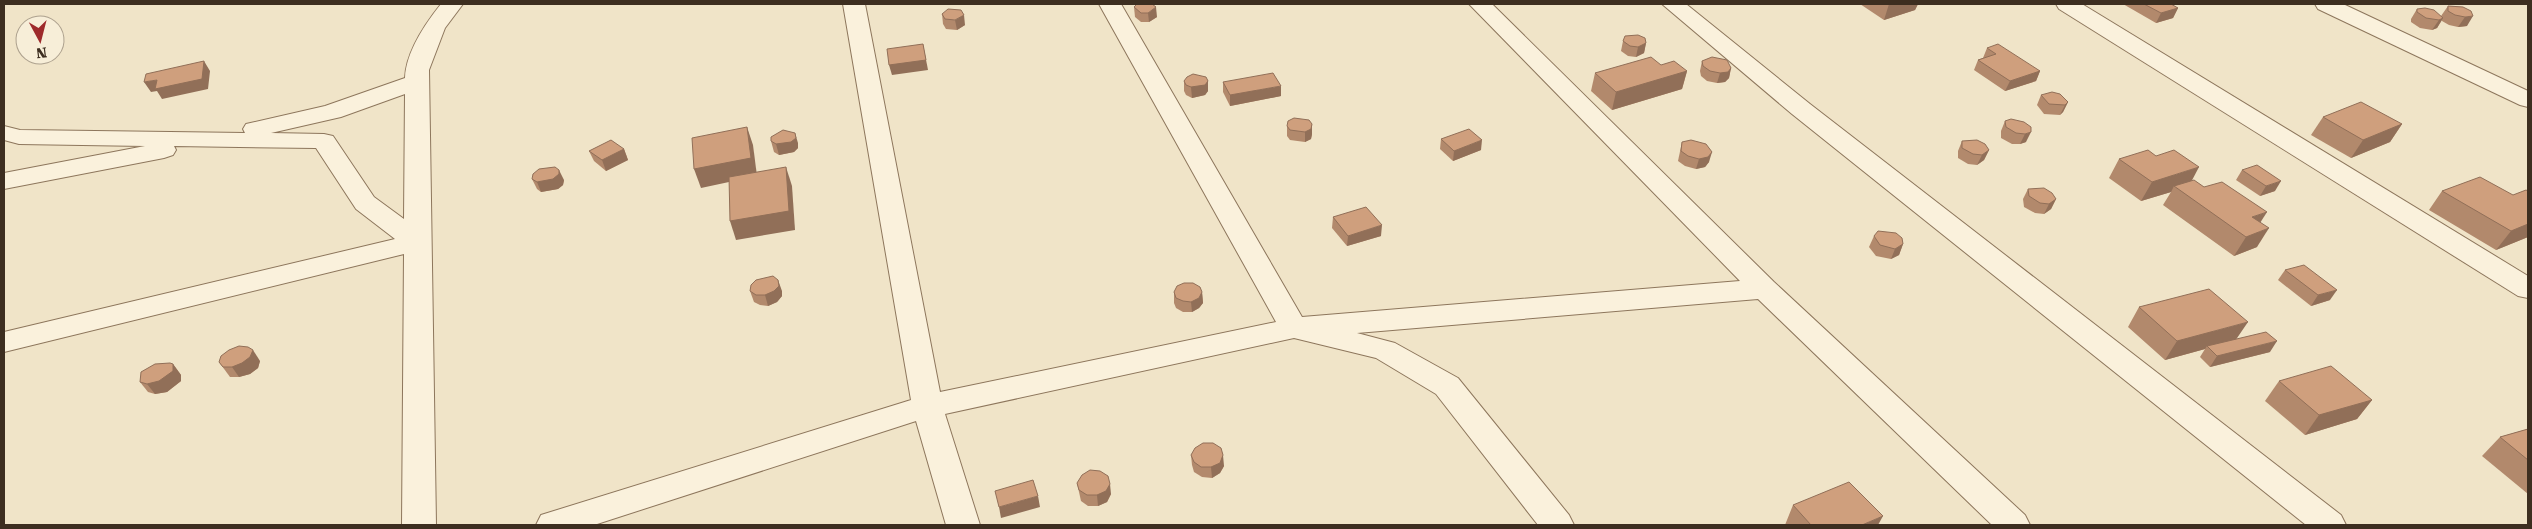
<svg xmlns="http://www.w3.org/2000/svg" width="2532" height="529" viewBox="0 0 2532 529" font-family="'Roboto Serif',serif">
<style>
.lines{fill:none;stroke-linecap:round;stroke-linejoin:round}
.street-casing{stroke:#8d765c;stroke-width:2}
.street{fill:#faf1dc;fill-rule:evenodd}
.wall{fill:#b2896c}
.shaded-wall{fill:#916f58}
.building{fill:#cf9f7d;stroke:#916f58}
</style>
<rect width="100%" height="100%" fill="#f0e4c8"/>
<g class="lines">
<defs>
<g id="street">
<path d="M441 4H463L445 28 429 70 436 525H402L404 254 4 352V332L395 239 356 209 316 148 174 146 176 150 173 155 164 158 4 189V173L145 146 19 144 4 140V126L20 130 245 133 243 129 246 124 325 106 405 78C406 52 425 24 441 4ZM405 94 404 219 374 197 333 136 324 134 271 133 341 117Z"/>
<polygon points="843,4 865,4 940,392 1276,322 1099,4 1121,4 1302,317 1740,281 1469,4 1492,4 1774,282 2025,515 2030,525 1992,525 1758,299 1357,333 1395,343 1458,378 1569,515 1574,525 1538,525 1436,394 1376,358 1294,338 945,414 980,525 946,525 916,421 594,525 536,525 541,515 911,400"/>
<polygon points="1662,4 1686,4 1810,104 2341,515 2346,525 2306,525 1792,114"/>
<polygon points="2056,4 2082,4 2528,276 2528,298 2518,296 2059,9"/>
<polygon points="2315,4 2343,4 2528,91 2528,107 2520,105 2318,9"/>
</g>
</defs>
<use href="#street" class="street-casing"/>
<use href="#street" class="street"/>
</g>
<g class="wall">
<polygon points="1860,4 1918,4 1915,10 1884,20"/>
<polygon points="2123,4 2171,4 2178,8 2173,18 2156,23"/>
<polygon points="2448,6 2463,7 2467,26 2458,27 2449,25 2442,21 2442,20 2437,28 2432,30 2420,28 2411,22 2411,19 2417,9 2441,16"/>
<polygon points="1134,7 1157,17 1149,22 1141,22 1135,17"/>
<polygon points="942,14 965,25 957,30 946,29 943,24"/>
<polygon points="1623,41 1646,43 1644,53 1636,57 1628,56 1621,51"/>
<polygon points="1987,48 2040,71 2036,81 2005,91 1974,70 1978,60 1983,58"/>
<polygon points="1702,61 1731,68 1729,78 1725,82 1717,83 1707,81 1701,76 1700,71"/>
<polygon points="1661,65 1687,71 1682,89 1612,110 1591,91 1595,73"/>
<polygon points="1184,81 1208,81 1208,91 1205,95 1192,98 1186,95 1184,91"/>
<polygon points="1223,82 1281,96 1230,106 1223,92"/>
<polygon points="2041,95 2068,102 2063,112 2060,115 2044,114 2037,105"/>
<polygon points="2323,117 2402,124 2390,142 2351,158 2311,135"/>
<polygon points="2005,121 2024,122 2026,142 2020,144 2012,144 2001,138 2001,131"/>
<polygon points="1312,124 1312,134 1311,139 1305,142 1290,140 1287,136 1287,126"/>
<polygon points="1441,139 1481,150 1453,161 1440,149"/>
<polygon points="771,141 798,143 798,148 794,152 779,155 774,152"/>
<polygon points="1962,141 1989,150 1984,160 1977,165 1968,164 1958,158 1958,151"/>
<polygon points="1682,142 1709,162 1705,167 1696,169 1685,166 1678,161"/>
<polygon points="624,149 628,160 606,171 594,161 589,151"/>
<polygon points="2119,159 2192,181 2204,187 2260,222 2257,247 2234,256 2163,205 2171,192 2141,201 2109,178"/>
<polygon points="2242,170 2275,191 2260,196 2236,180"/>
<polygon points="532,179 564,180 563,185 558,189 541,192 537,189"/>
<polygon points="2028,189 2056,199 2051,209 2044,214 2035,213 2024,207 2023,199"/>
<polygon points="2442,191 2513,195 2528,191 2528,237 2496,250 2429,210"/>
<polygon points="1333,217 1381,236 1347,246 1332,228"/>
<polygon points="1874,236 1903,244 1899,255 1891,259 1876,256 1869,247"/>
<polygon points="2285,270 2330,300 2311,306 2278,280"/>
<polygon points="750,291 782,291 782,296 777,302 768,306 760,305 754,302"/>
<polygon points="1174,292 1202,292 1203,303 1199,308 1192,312 1183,312 1176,308 1174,303"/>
<polygon points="2139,307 2236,339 2270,352 2210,367 2200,357 2205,349 2165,360 2128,327"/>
<polygon points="260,361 258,368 250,374 239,377 230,377 219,362"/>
<polygon points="173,364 181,375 181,381 167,392 155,394 148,392 140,382"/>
<polygon points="2279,381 2372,400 2357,419 2305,435 2265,401"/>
<polygon points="2528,429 2528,494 2482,456 2500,437"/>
<polygon points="1191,455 1224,466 1220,473 1212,478 1202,477 1194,472 1192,465"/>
<polygon points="1077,483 1111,494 1107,502 1098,506 1088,506 1081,501"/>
<polygon points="1793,505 1878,525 1785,525"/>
</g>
<g class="shaded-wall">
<polygon points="1889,4 1918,4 1915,10 1884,20"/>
<polygon points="1156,7 1157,17 1149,22 1148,13"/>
<polygon points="2178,8 2173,18 2156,23 2161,13"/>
<polygon points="964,15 965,25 957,30 955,20"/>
<polygon points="2473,16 2467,26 2458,27 2465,17"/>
<polygon points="2443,18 2437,28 2432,30 2439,20"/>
<polygon points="1646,43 1644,53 1636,57 1638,47"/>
<polygon points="923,44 928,70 892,75 889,65"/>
<polygon points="204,61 210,71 208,89 162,99 157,91 151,92 144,82 157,80"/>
<polygon points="1731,68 1729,78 1725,82 1717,83 1720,73"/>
<polygon points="1687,71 1682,89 1612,110 1616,92"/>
<polygon points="2040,71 2036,81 2005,91 2010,81"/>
<polygon points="1208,81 1208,91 1205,95 1192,98 1191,87"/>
<polygon points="1281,86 1281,96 1230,106 1230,95"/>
<polygon points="2068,102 2063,112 2060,115 2065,105"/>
<polygon points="1312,124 1312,134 1311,139 1305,142 1305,132"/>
<polygon points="2402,124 2390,142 2351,158 2363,140"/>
<polygon points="747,127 753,145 757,176 701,188 694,169"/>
<polygon points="2031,132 2026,142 2020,144 2025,134"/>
<polygon points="795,133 798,143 798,148 794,152 779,155 776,144"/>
<polygon points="1482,140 1481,150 1453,161 1454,151"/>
<polygon points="624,149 628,160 606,171 602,160"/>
<polygon points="1989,150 1984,160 1977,165 1982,155"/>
<polygon points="1712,152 1709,162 1705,167 1696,169 1699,159"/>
<polygon points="786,167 792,186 795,230 736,240 730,221"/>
<polygon points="2199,167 2189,186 2174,186 2171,192 2141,201 2152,182"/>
<polygon points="559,170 564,180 563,185 558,189 541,192 537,182"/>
<polygon points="2281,181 2275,191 2260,196 2266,186"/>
<polygon points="2056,199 2051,209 2044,214 2049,204"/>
<polygon points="2267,212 2255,231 2252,217"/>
<polygon points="2528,224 2528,237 2496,250 2511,231"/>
<polygon points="1382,225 1381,236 1347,246 1348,236"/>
<polygon points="2269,228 2257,247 2234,256 2246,237"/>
<polygon points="1903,244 1899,255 1891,259 1895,249"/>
<polygon points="778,280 782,291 782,296 777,302 768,306 765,295"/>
<polygon points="2337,290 2330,300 2311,306 2318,295"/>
<polygon points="1202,292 1203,303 1199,308 1192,312 1191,302"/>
<polygon points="2248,322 2235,341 2207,346 2205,349 2165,360 2177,341"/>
<polygon points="2277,341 2270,352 2210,367 2217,356"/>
<polygon points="253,350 260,361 258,368 250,374 239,377 232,367"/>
<polygon points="173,364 181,375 181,381 167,392 155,394 147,384"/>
<polygon points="2372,400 2357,419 2305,435 2319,415"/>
<polygon points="1223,455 1224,466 1220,473 1212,478 1211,467"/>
<polygon points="1110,484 1111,494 1107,502 1098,506 1097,495"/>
<polygon points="1038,496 1040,507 1001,518 999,507"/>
<polygon points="1883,516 1878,525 1862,525"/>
</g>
<g class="building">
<polygon points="1137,4 1152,4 1156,7 1148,13 1141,13 1134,7"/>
<polygon points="2144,4 2171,4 2178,8 2161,13"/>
<polygon points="2448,6 2463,7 2471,11 2473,16 2465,17 2455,15 2448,11"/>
<polygon points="2425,8 2434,10 2443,18 2439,20 2426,18 2417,12 2417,9"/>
<polygon points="948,9 961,10 964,15 955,20 945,19 942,14"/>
<polygon points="1638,35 1645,38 1646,43 1638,47 1630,46 1623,41 1625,36"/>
<polygon points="923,44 926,60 889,65 887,49"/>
<polygon points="1998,44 2040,71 2010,81 1978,60 1996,54 1987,48"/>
<polygon points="1651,57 1661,65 1674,61 1687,71 1616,92 1595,73"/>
<polygon points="1712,57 1727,60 1731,68 1728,72 1720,73 1710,71 1703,66 1702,61"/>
<polygon points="204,61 202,79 155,89 157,80 144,82 146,74"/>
<polygon points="1273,73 1281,86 1230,95 1223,82"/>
<polygon points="1193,74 1206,77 1208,81 1205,85 1191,87 1186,85 1184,81 1187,77"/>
<polygon points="2052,92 2060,94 2068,102 2065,105 2049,104 2041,95"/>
<polygon points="2361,102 2402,124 2363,140 2323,117"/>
<polygon points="1294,118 1309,120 1312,124 1311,129 1305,132 1290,130 1287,126 1288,121"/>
<polygon points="2011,119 2024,122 2031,127 2031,132 2025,134 2016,133 2006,127 2005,121"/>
<polygon points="747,127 751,158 694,169 692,138"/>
<polygon points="1469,129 1482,140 1454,151 1441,139"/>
<polygon points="783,130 795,133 796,138 791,142 776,144 771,141 771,137"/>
<polygon points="611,140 624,149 602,160 589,151"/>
<polygon points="1691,140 1706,144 1712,152 1708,157 1699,159 1688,156 1681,151 1682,142"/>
<polygon points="1977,140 1985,144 1989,150 1982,155 1973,154 1962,148 1962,141"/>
<polygon points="2148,150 2156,156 2174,150 2199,167 2152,182 2119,159"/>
<polygon points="2257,165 2281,181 2266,186 2242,170"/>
<polygon points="555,167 559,170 559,174 553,179 537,182 532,179 533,174 539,169"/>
<polygon points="786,167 789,211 730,221 729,177"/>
<polygon points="2480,177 2513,195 2526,190 2528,191 2528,224 2511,231 2442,191"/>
<polygon points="2194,180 2204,187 2222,182 2267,212 2252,217 2269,228 2246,237 2174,186"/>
<polygon points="2044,188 2052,193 2056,199 2049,204 2040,203 2029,196 2028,189"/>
<polygon points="1366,207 1382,225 1348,236 1333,217"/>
<polygon points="1878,231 1896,233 1902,238 1903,244 1895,249 1880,245 1874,236"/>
<polygon points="2304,265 2337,290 2318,295 2285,270"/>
<polygon points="773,276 778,280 779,286 774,291 765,295 756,295 750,291 751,285 756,280"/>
<polygon points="1184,283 1193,283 1200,287 1202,292 1199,298 1191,302 1183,301 1176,298 1174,292 1177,286"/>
<polygon points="2209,289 2248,322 2177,341 2139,307"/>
<polygon points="2266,332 2277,341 2217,356 2207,346"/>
<polygon points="239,346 248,347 253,350 250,357 242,363 232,367 223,367 219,362 221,356 229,350"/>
<polygon points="170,363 173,364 173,371 159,381 147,384 140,382 141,372 155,364"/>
<polygon points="2331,366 2372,400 2319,415 2279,381"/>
<polygon points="2528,429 2528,460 2500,437"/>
<polygon points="1203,443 1213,443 1221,448 1223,455 1220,463 1211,467 1201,467 1194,462 1191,455 1195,448"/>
<polygon points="1090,470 1100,471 1108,476 1110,484 1106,491 1097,495 1087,495 1079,490 1077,483 1082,475"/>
<polygon points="1033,480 1038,496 999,507 995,491"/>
<polygon points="1849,482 1883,516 1862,525 1811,525 1793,505"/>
</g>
<rect width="2532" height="529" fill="none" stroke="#3d2e20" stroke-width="10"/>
<g transform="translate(40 40) rotate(173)"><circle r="24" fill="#f7eed8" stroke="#ada18e"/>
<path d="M0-4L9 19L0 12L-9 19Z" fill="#9e2a2b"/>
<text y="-8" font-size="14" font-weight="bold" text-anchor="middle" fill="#3d2e20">N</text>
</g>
</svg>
